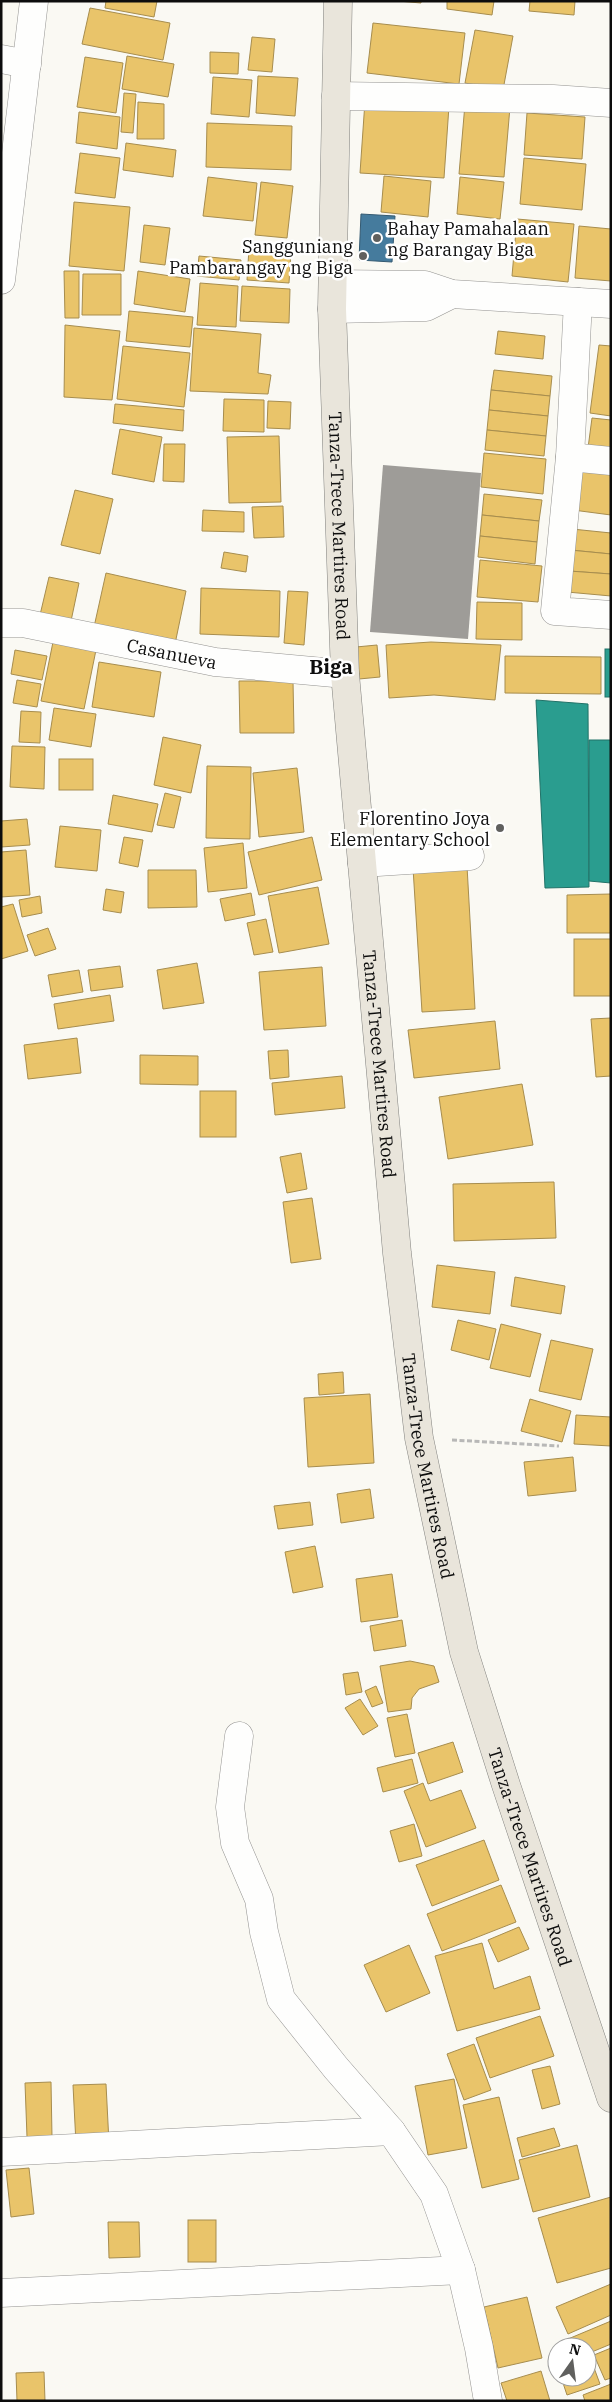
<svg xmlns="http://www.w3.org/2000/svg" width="612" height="2402" viewBox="0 0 612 2402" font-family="'IBM Plex Serif',serif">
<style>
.homes{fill:#e9c46a;stroke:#a78d4e}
.schools{fill:#2a9d8f;stroke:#217268}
.public{fill:#457b9d;stroke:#345a72}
.building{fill:#9e9c98}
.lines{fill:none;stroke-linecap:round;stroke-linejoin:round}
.minor-casing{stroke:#949391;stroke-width:29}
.major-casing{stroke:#81817e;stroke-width:29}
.path{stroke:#b8b8b7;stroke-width:3;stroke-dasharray:5 2.5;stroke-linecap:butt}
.minor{stroke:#fefefd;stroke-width:28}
.major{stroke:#e9e5db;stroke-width:28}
.poi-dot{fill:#60605e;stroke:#fff;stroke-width:2}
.labels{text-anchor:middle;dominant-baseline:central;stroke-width:5;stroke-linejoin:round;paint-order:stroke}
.poi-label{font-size:18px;fill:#0d0d0d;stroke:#fff;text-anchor:end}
.street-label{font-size:18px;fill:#0d0d0d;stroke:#fff}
.quarter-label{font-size:20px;font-weight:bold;fill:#0d0d0d;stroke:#fff}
</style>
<rect width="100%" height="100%" fill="#faf9f3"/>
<g class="homes">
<polygon points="106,1 157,1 154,17 105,8"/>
<polygon points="398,1 421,1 421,3"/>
<polygon points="447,1 494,1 492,15 447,9"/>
<polygon points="530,1 575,1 574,15 529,11"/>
<polygon points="90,8 170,23 163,60 82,44"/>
<polygon points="373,23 465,33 459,84 367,73"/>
<polygon points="475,30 513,36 503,90 465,83"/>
<polygon points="252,37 275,39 272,72 248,70"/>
<polygon points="210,52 239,53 238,74 210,73"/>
<polygon points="127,56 174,64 168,97 122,89"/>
<polygon points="85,57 123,63 116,113 77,107"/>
<polygon points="258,76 298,78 295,116 256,113"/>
<polygon points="213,77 252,80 249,117 211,114"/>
<polygon points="124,93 136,94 133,133 121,132"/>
<polygon points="365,101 449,106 444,178 360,173"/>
<polygon points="138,102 164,104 164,139 137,139"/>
<polygon points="465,104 510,107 504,177 459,174"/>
<polygon points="79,112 120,117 117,149 76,143"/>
<polygon points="527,113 585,117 582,159 524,155"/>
<polygon points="207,123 292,126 291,170 206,167"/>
<polygon points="126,143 176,150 173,177 123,170"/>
<polygon points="80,153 120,158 115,198 75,193"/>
<polygon points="524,158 586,164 582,210 520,204"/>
<polygon points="384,176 431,181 428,217 381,212"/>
<polygon points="208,177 257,183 253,221 203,216"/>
<polygon points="460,177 504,182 500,219 457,214"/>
<polygon points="261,182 293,186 287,238 255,235"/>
<polygon points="74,202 130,207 124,271 69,266"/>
<polygon points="517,219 574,224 568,282 512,276"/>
<polygon points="144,225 170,228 165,265 140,262"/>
<polygon points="579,226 611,229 611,281 575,278"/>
<polygon points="249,248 291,251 289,283 247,280"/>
<polygon points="199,256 241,260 239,280 197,276"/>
<polygon points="64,271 79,271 79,318 65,318"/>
<polygon points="138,271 190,279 185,312 134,304"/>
<polygon points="83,274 121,274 121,315 82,315"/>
<polygon points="200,283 238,286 236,327 197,325"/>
<polygon points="242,286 290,289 289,323 240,321"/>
<polygon points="129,311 193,317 190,347 126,341"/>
<polygon points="65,325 120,331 112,400 64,397"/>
<polygon points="194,328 261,334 258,373 271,375 268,394 190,391"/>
<polygon points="498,331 545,336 543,359 495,354"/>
<polygon points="599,345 611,346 611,416 590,413"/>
<polygon points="123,346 190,353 184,407 117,399"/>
<polygon points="494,370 552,376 550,396 491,390"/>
<polygon points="491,390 550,396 548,416 489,410"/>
<polygon points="224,399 264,400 264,432 223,431"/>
<polygon points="268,401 291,402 290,429 267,428"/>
<polygon points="115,404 184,410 183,431 113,423"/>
<polygon points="489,410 548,416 546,436 487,430"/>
<polygon points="592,418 611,420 611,451 588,448"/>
<polygon points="120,429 162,437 154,482 112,474"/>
<polygon points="487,430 546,436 544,456 485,450"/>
<polygon points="279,436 281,502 229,503 227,437"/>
<polygon points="164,444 185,444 184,482 163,481"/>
<polygon points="484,453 546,459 543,494 481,487"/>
<polygon points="578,471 611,474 611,515 573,510"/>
<polygon points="75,490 113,499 100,554 61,545"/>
<polygon points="484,494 542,500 539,521 482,515"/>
<polygon points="283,506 284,537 254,538 252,507"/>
<polygon points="203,510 244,512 244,532 202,531"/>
<polygon points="482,515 539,521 537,542 480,536"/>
<polygon points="572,529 611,533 611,554 570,550"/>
<polygon points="480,536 537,542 535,564 478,557"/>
<polygon points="570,550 611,554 611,574 569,571"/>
<polygon points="224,552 248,556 246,572 221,568"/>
<polygon points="480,560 542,566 538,602 477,597"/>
<polygon points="569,571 611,574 611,596 567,592"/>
<polygon points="106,573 186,591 175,644 94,627"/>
<polygon points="49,577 79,583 71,621 40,615"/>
<polygon points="201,588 280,591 279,637 200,634"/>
<polygon points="288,591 308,592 304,645 284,643"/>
<polygon points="477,602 522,603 522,640 476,639"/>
<polygon points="53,642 96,650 84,709 41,701"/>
<polygon points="431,642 501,645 495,700 434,695 389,698 386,645"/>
<polygon points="377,645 380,677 359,679 356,647"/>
<polygon points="15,650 47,656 42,680 11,674"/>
<polygon points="505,656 601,657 601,694 505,693"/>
<polygon points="99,662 161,672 154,717 92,707"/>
<polygon points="17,680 41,684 37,707 13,703"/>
<polygon points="239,681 293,681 294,733 240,733"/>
<polygon points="54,708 96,714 91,747 49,740"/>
<polygon points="21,711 41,712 40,743 19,742"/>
<polygon points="163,737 201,745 191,793 154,785"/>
<polygon points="12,746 45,747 44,789 10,787"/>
<rect x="59" y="759" width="34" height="31"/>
<polygon points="207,766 251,767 250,839 206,838"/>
<polygon points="297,768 304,832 259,837 253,773"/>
<polygon points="165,793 181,797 174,828 157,825"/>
<polygon points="113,795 158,804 152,832 108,824"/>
<polygon points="27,819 30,845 1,847 1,821"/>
<polygon points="60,826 101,830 97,871 55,867"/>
<polygon points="124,837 143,840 138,867 119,863"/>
<polygon points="312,837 322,880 259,895 248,852"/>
<polygon points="243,843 247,888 208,892 204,848"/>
<polygon points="26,850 30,895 1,897 1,852"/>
<polygon points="467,866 475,1009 422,1012 413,868"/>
<polygon points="148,870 196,870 197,907 148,908"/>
<polygon points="318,887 329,944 279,953 268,896"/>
<polygon points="106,889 124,892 121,913 103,910"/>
<polygon points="251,893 255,915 225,921 220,899"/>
<polygon points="611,894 611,933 567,933 567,895"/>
<polygon points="40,896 42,913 22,917 19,900"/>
<polygon points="13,904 28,951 1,959 1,907"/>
<polygon points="266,919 273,952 254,955 247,923"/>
<polygon points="48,928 56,949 35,956 27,935"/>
<rect x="574" y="939" width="37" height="57"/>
<polygon points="197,963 204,1003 163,1009 157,970"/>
<polygon points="120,966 123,987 91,991 88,970"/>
<polygon points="322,967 326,1026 264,1030 259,972"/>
<polygon points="79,970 83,992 52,997 48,975"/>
<polygon points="110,995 114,1021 58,1029 54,1004"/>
<polygon points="611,1018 611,1076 596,1077 591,1019"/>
<polygon points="495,1021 500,1069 414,1078 408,1030"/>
<polygon points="77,1038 81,1073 28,1079 24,1045"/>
<polygon points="288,1050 289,1077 270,1079 268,1051"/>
<polygon points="140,1055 198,1056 198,1085 140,1084"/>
<polygon points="342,1076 345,1108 275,1115 272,1083"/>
<polygon points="522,1084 533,1145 448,1159 439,1097"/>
<rect x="200" y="1091" width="36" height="46"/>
<polygon points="301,1153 307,1189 287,1193 280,1157"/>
<polygon points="554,1182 556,1238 454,1241 453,1184"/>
<polygon points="312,1198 321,1259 291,1263 283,1202"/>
<polygon points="437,1265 495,1272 490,1314 432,1307"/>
<polygon points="515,1277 565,1286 561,1314 511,1306"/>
<polygon points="458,1320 496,1329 489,1360 451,1350"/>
<polygon points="501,1324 541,1334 530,1377 490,1368"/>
<polygon points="551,1340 593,1349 581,1400 539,1391"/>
<polygon points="343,1372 344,1393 319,1395 318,1374"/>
<polygon points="370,1394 374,1463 308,1467 304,1398"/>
<polygon points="530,1399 571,1411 562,1442 521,1431"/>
<polygon points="576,1415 611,1417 611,1446 574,1444"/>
<polygon points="573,1457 576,1491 528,1496 524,1462"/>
<polygon points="370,1489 374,1518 341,1523 337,1494"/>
<polygon points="310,1502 313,1525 278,1529 274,1506"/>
<polygon points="315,1546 323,1587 293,1593 285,1552"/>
<polygon points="392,1574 398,1617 361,1622 356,1579"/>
<polygon points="402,1620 406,1646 374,1651 370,1626"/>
<polygon points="410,1661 434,1666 439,1682 419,1689 412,1698 411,1709 388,1712 380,1666"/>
<polygon points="358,1672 362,1692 346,1695 343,1674"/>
<polygon points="376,1686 383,1703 372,1707 365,1691"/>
<polygon points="360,1699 378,1726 363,1735 345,1708"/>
<polygon points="407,1714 415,1753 395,1757 387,1718"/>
<polygon points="453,1742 463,1772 428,1784 418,1753"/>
<polygon points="412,1759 418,1783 383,1792 377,1768"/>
<polygon points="423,1783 430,1801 461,1790 476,1828 426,1847 404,1791"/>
<polygon points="414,1824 422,1856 399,1862 390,1831"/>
<polygon points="484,1840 499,1880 432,1906 416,1865"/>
<polygon points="501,1885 516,1922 442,1951 427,1914"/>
<polygon points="519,1927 529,1949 498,1962 488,1940"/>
<polygon points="482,1943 494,1989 530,1976 540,2009 457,2031 435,1956"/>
<polygon points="409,1945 430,1993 386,2012 364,1965"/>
<polygon points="540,2016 554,2056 490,2078 476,2038"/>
<polygon points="474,2044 491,2090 464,2100 447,2054"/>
<polygon points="550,2066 560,2104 542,2109 532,2070"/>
<polygon points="454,2079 467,2148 428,2155 415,2086"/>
<polygon points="51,2082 52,2137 27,2137 25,2083"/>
<polygon points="106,2084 109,2143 76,2144 73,2085"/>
<polygon points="499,2097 519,2179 482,2188 463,2105"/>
<polygon points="554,2128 560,2146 522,2157 517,2138"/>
<polygon points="577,2145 590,2197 533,2212 519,2160"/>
<polygon points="29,2168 34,2214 11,2217 6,2170"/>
<polygon points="611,2197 611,2268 557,2283 538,2218"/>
<rect x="188" y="2220" width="28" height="42"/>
<polygon points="108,2222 139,2222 140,2257 109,2258"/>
<polygon points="611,2284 611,2315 568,2334 556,2307"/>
<polygon points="527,2297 542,2358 498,2368 484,2307"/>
<polygon points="611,2321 611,2344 587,2354 587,2347 571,2347 568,2339"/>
<polygon points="611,2348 611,2378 605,2380 594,2355"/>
<polygon points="590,2357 600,2384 567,2395 561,2377 587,2377 587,2358"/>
<polygon points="541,2371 550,2401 507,2401 501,2383"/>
<polygon points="44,2372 45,2401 17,2401 16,2373"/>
<polygon points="611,2384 611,2401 585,2401 583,2395"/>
</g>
<g class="schools">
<rect x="605" y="649" width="6" height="48"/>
<polygon points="536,700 588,704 589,887 545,888"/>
<polygon points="589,740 611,740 611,883 589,881"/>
</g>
<polygon class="public" points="361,214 395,216 392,262 359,260"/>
<polygon class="building" points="383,465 481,473 468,639 370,632"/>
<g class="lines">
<defs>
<g id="minor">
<polyline points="1,59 27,64"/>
<polyline points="336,96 553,99 611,103"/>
<polyline points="1,280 34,1"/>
<polyline points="333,284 425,285 452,294 611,304"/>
<polyline points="578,302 570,457 555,611 611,615"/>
<polyline points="332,309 426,307 452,294"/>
<polyline points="570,457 611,461"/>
<path id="s1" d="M1 623H23L215 662 345 674"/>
<polyline points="362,863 470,856"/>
<polyline points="239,1736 230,1807 235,1843 259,1899 264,1932 281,1999 336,2068 391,2131 434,2194 461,2270 479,2348 488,2401"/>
<polyline points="1,2152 391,2131"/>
<polyline points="1,2293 461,2270"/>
</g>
<g id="major">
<path id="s2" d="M338 1 332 309 345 674 397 1253 419 1438 464 1652 506 1785 611 2098"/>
</g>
</defs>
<use href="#minor" class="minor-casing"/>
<use href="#major" class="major-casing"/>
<polyline class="path" points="452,1440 559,1446"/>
<use href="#minor" class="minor"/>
<use href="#major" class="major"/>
</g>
<g class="poi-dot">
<circle cx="377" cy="238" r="5"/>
<circle cx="363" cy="256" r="5"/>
<circle cx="500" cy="828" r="5"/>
</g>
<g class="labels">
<g class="poi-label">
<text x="387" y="228" text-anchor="start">Bahay Pamahalaan<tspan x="387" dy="21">ng Barangay Biga</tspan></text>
<text x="353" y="246">Sangguniang<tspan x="353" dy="21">Pambarangay ng Biga</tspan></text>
<text x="490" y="818">Florentino Joya<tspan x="490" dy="21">Elementary School</tspan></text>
</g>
<g class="street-label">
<text stroke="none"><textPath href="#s2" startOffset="525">Tanza-Trece Martires Road</textPath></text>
<text stroke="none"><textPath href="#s1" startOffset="174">Casanueva</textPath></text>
<text stroke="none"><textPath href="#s2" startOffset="1065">Tanza-Trece Martires Road</textPath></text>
<text stroke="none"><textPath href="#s2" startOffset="1470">Tanza-Trece Martires Road</textPath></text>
<text stroke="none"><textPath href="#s2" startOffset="1875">Tanza-Trece Martires Road</textPath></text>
</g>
<g class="quarter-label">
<text x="331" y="666">Biga</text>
</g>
</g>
<rect width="612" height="2402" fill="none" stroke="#0d0d0d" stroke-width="5"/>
<g transform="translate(572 2362) rotate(14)"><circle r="24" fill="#ffffff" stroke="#9e9e9e"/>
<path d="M0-4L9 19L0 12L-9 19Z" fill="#60605e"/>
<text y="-8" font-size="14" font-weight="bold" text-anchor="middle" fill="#0d0d0d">N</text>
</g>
</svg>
